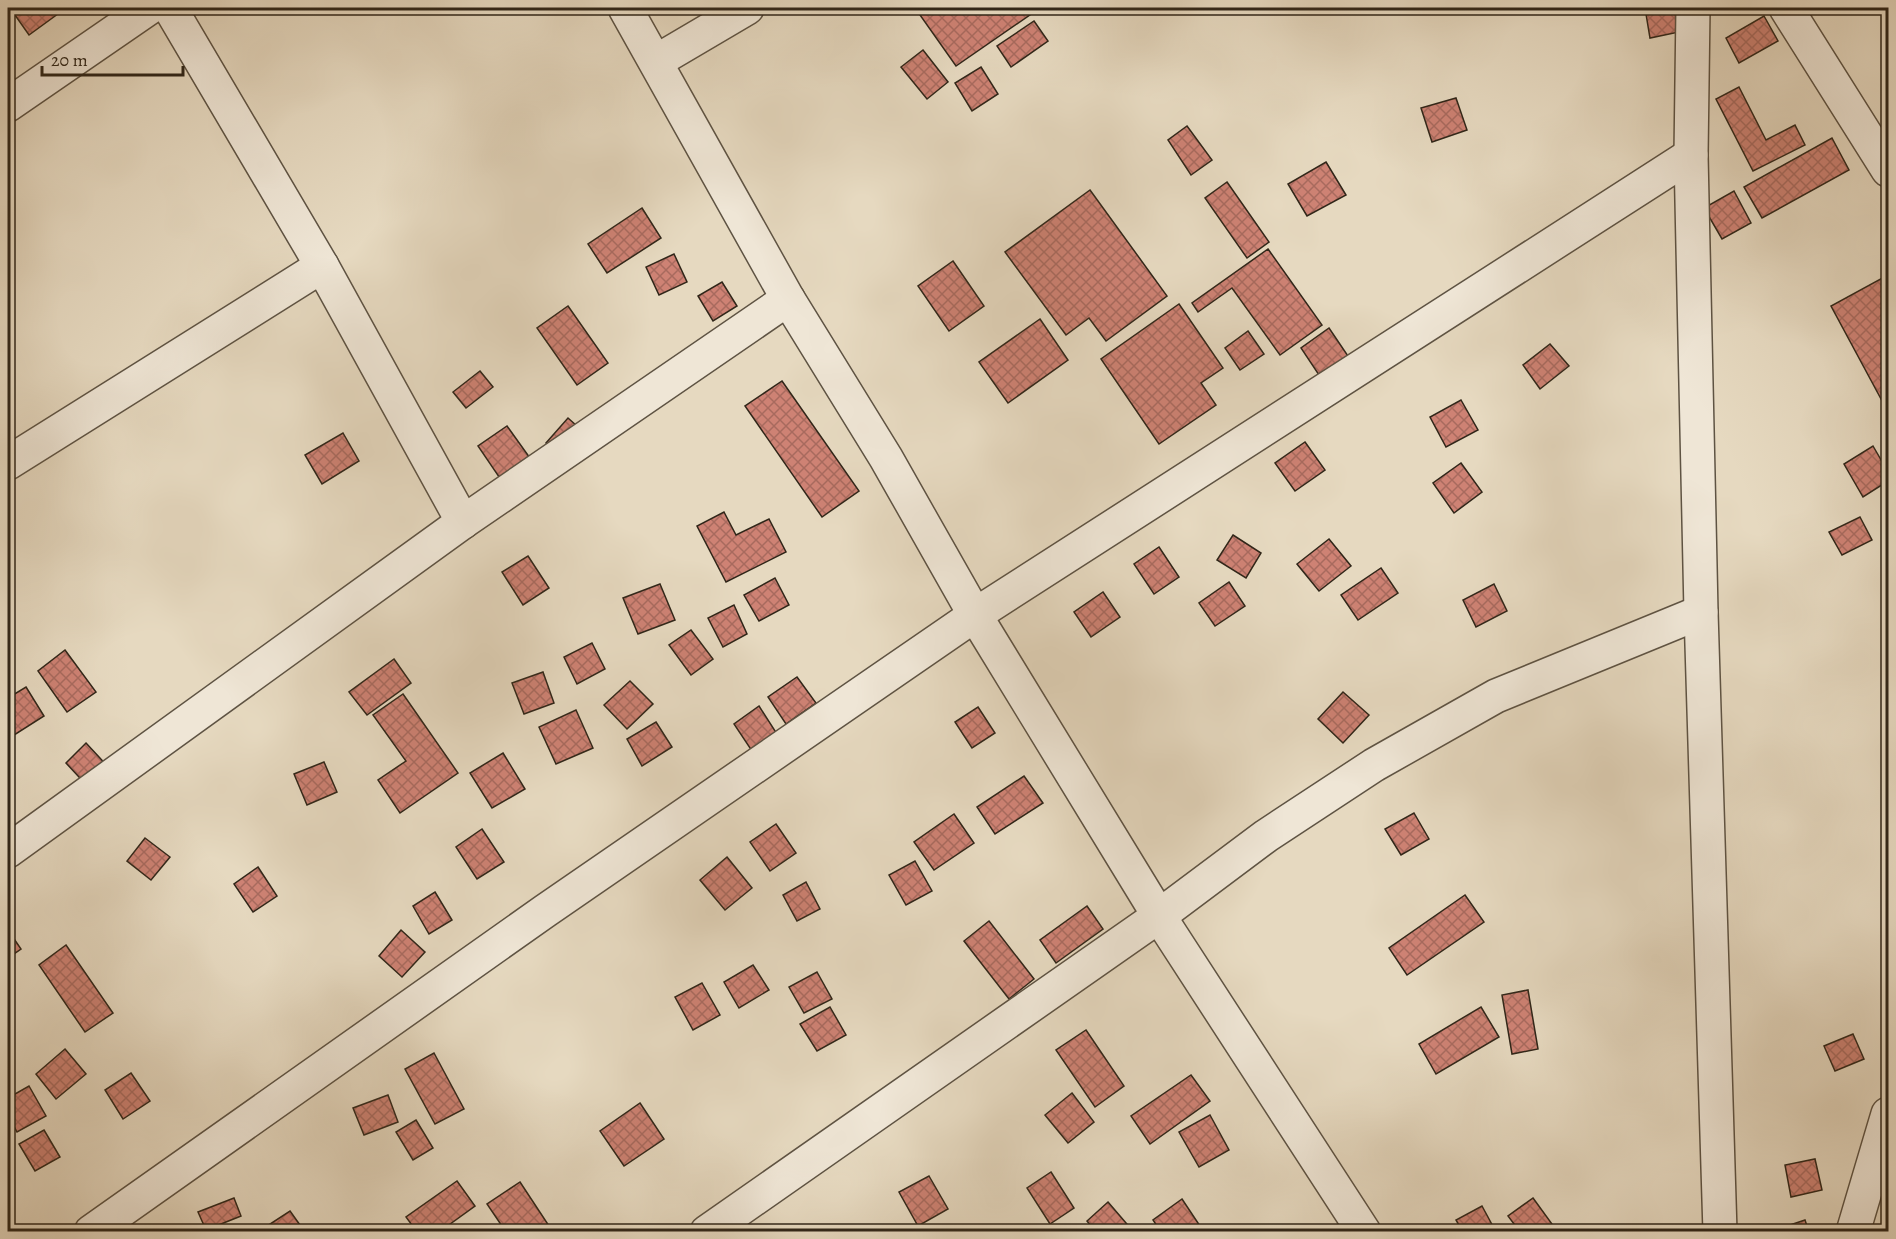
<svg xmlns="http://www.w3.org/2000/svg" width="1896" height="1239" viewBox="0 0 1896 1239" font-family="Alegreya,serif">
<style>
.building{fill:url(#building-cross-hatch);stroke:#302619;stroke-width:1.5}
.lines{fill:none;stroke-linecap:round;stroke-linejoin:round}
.minor-casing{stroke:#5e5343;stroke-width:36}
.minor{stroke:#efe6d6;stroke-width:33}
</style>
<defs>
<pattern id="building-cross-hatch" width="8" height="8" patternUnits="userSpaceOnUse" patternTransform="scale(1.5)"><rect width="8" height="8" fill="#ce8274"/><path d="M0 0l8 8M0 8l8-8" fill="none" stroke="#a86a5e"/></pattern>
</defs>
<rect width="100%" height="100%" fill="#e6d9c0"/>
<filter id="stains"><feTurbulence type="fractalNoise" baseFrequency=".00333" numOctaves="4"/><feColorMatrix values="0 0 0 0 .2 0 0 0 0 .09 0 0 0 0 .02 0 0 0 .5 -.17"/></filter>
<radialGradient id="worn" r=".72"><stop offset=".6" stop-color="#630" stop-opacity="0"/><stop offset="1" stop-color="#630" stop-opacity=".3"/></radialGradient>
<g class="building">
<polygon points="10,8 66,8 29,35"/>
<polygon points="931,8 1040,8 956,66 920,15"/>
<polygon points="1645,8 1674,8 1679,32 1650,38"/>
<polygon points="1764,16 1778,41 1739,63 1726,38"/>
<polygon points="1034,21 1048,41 1011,67 997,46"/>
<polygon points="923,50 948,82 927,99 901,67"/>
<polygon points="981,67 998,94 972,111 955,83"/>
<polygon points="1739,87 1766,140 1795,125 1805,145 1753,171 1716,99"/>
<polygon points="1456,98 1467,130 1432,142 1421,108"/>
<polygon points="1187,126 1212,160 1191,175 1168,140"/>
<polygon points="1832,138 1849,170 1762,218 1744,187"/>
<polygon points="1326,162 1346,195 1307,216 1288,184"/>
<polygon points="1227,182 1269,242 1247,258 1205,198"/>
<polygon points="1090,190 1167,296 1106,341 1089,318 1066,335 1005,252"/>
<polygon points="1734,191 1751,223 1722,239 1704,208"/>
<polygon points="642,208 661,238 607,273 588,244"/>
<polygon points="1268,249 1322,325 1280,355 1232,288 1198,312 1192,303"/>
<polygon points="674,254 687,282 659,295 646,267"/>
<polygon points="953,261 984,306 949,331 918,286"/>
<polygon points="1886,276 1888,282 1888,412 1831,306"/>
<polygon points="722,282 737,306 713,321 698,296"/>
<polygon points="1179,304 1223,368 1201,383 1216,405 1159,444 1101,359"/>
<polygon points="568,306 608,363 577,385 537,328"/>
<polygon points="1040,319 1068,360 1008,403 979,362"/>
<polygon points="1329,328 1350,359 1321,378 1301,348"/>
<polygon points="1248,331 1264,354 1240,370 1225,348"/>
<polygon points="1550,344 1569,366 1540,389 1523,365"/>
<polygon points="480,371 493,387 466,408 453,392"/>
<polygon points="782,381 859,491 822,517 745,406"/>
<polygon points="1461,400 1478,430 1446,447 1430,417"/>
<polygon points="568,418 586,434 563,459 546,443"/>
<polygon points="507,426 540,472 510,493 478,446"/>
<polygon points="343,433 359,461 322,484 305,455"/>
<polygon points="1305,442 1325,470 1295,491 1275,463"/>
<polygon points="1873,446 1888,472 1888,481 1863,497 1844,464"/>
<polygon points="1461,463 1482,492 1454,513 1433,483"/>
<polygon points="724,512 736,535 769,519 786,552 726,582 697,526"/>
<polygon points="1860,517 1872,540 1842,555 1829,532"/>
<polygon points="1233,535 1261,553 1246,578 1217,560"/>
<polygon points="1329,539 1351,566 1319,591 1297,564"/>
<polygon points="1159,547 1179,577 1154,594 1134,564"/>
<polygon points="528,556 549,588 523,605 502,572"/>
<polygon points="1381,568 1398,593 1358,620 1341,595"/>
<polygon points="775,578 789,605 759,621 744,595"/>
<polygon points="1229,582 1245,606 1215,626 1199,603"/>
<polygon points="660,584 675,620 638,634 623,598"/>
<polygon points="1494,584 1507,611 1476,627 1463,600"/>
<polygon points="1103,592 1120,617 1091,637 1074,612"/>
<polygon points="734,605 747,634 723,647 708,618"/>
<polygon points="691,630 713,659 691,675 669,645"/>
<polygon points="592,643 605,669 577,684 564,657"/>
<polygon points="65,650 96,692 67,712 38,671"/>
<polygon points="394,659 411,683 367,715 349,692"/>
<polygon points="543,672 554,703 524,714 512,683"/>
<polygon points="797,677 816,703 786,724 768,697"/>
<polygon points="630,681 653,704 627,729 604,705"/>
<polygon points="26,687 44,716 11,737 8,733 8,698"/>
<polygon points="1343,692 1369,715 1343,743 1318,719"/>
<polygon points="403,694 458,773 400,813 378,780 406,761 373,715"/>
<polygon points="759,706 777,734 752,751 734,724"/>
<polygon points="978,707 995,733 972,748 955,722"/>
<polygon points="576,710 593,748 556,764 539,727"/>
<polygon points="656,722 672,747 642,766 627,739"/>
<polygon points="86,743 112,771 91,790 66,763"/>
<polygon points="503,753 525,789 492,808 470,773"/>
<polygon points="324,762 337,792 307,805 294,774"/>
<polygon points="1024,776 1043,803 995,834 977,807"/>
<polygon points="1414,813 1429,839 1401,855 1385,829"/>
<polygon points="954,814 974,843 934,870 914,842"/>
<polygon points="776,824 796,853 770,871 750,842"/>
<polygon points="482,829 504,862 477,879 456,847"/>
<polygon points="145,838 170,857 151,880 127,861"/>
<polygon points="727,857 752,888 725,910 700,880"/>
<polygon points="915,861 932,891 906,905 889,875"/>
<polygon points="258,867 277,896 253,912 234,884"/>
<polygon points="806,882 820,909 797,921 783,895"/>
<polygon points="435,892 452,920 429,934 413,906"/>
<polygon points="1465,895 1484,922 1407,975 1389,948"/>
<polygon points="1087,906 1103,929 1056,963 1040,940"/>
<polygon points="989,921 1034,979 1009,999 964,941"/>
<polygon points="8,930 21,949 8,958"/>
<polygon points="401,930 425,952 402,977 379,956"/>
<polygon points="66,945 113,1013 85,1032 39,965"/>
<polygon points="753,965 769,990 739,1008 724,982"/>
<polygon points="817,972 832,999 804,1013 789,987"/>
<polygon points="702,983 720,1015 693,1030 675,997"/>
<polygon points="1528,990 1538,1049 1512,1054 1502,995"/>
<polygon points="830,1007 846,1035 817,1051 800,1024"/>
<polygon points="1481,1007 1499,1037 1436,1074 1419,1044"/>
<polygon points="1086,1030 1124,1086 1095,1107 1056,1050"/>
<polygon points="1853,1034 1864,1059 1835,1071 1824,1046"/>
<polygon points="65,1049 86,1074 56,1099 36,1074"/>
<polygon points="434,1053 464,1109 435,1124 405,1069"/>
<polygon points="131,1073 150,1101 123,1119 105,1090"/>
<polygon points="1191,1075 1210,1101 1150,1144 1131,1116"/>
<polygon points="29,1086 46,1116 17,1132 8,1115 8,1098"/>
<polygon points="1072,1093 1094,1122 1068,1143 1045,1115"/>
<polygon points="388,1095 398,1122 364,1135 353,1108"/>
<polygon points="640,1103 664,1139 624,1166 600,1131"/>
<polygon points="1210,1115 1229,1150 1199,1167 1179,1132"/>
<polygon points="416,1120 433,1148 413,1160 396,1132"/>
<polygon points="44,1130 60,1157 35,1171 19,1144"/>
<polygon points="1815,1159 1822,1190 1791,1197 1785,1165"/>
<polygon points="1051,1172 1074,1208 1050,1224 1027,1188"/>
<polygon points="929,1176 948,1209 918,1226 899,1192"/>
<polygon points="457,1181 475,1206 439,1232 417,1232 406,1217"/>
<polygon points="520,1182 553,1232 506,1232 487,1204"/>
<polygon points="234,1198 241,1216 206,1230 198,1212"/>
<polygon points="1533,1198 1552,1224 1542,1232 1520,1232 1508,1216"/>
<polygon points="1182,1199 1204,1232 1161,1232 1153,1220"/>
<polygon points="1108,1202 1132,1230 1130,1232 1096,1232 1087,1221"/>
<polygon points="1482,1206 1496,1232 1463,1232 1456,1220"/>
<polygon points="290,1211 305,1232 270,1232 267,1226"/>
<polygon points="1805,1220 1809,1232 1789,1232 1787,1226"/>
</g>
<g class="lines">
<defs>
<g id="minor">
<polyline points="170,8 322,266 463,522"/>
<polyline points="625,8 788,299 886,458 975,615 1159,916 1364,1232"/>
<polyline points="1693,8 1691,155 1701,612 1720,1232"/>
<polyline points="1786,8 1888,170"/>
<polyline points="657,61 747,8"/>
<polyline points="8,105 149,8"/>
<polyline points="8,463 322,266"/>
<polyline points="8,851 463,522 788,299"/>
<polyline points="91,1232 545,911 975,615 1691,155"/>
<polyline points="707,1232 1159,916 1266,836 1374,765 1496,696 1701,612"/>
<polyline points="1853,1232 1888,1114"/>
</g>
</defs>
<use href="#minor" class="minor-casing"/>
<use href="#minor" class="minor"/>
</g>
<rect width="1896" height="1239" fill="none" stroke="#e6d9c0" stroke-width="30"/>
<rect x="9" y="9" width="1878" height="1221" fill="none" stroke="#302619" stroke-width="3"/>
<rect x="15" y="15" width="1866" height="1209" fill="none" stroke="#302619" stroke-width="1.5"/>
<path d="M42 66v9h141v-9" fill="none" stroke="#302619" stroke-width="3"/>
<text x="51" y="66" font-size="18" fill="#302619" stroke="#efe6d6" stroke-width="4.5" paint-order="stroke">20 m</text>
<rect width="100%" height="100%" filter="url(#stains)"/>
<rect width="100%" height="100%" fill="url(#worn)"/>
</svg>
